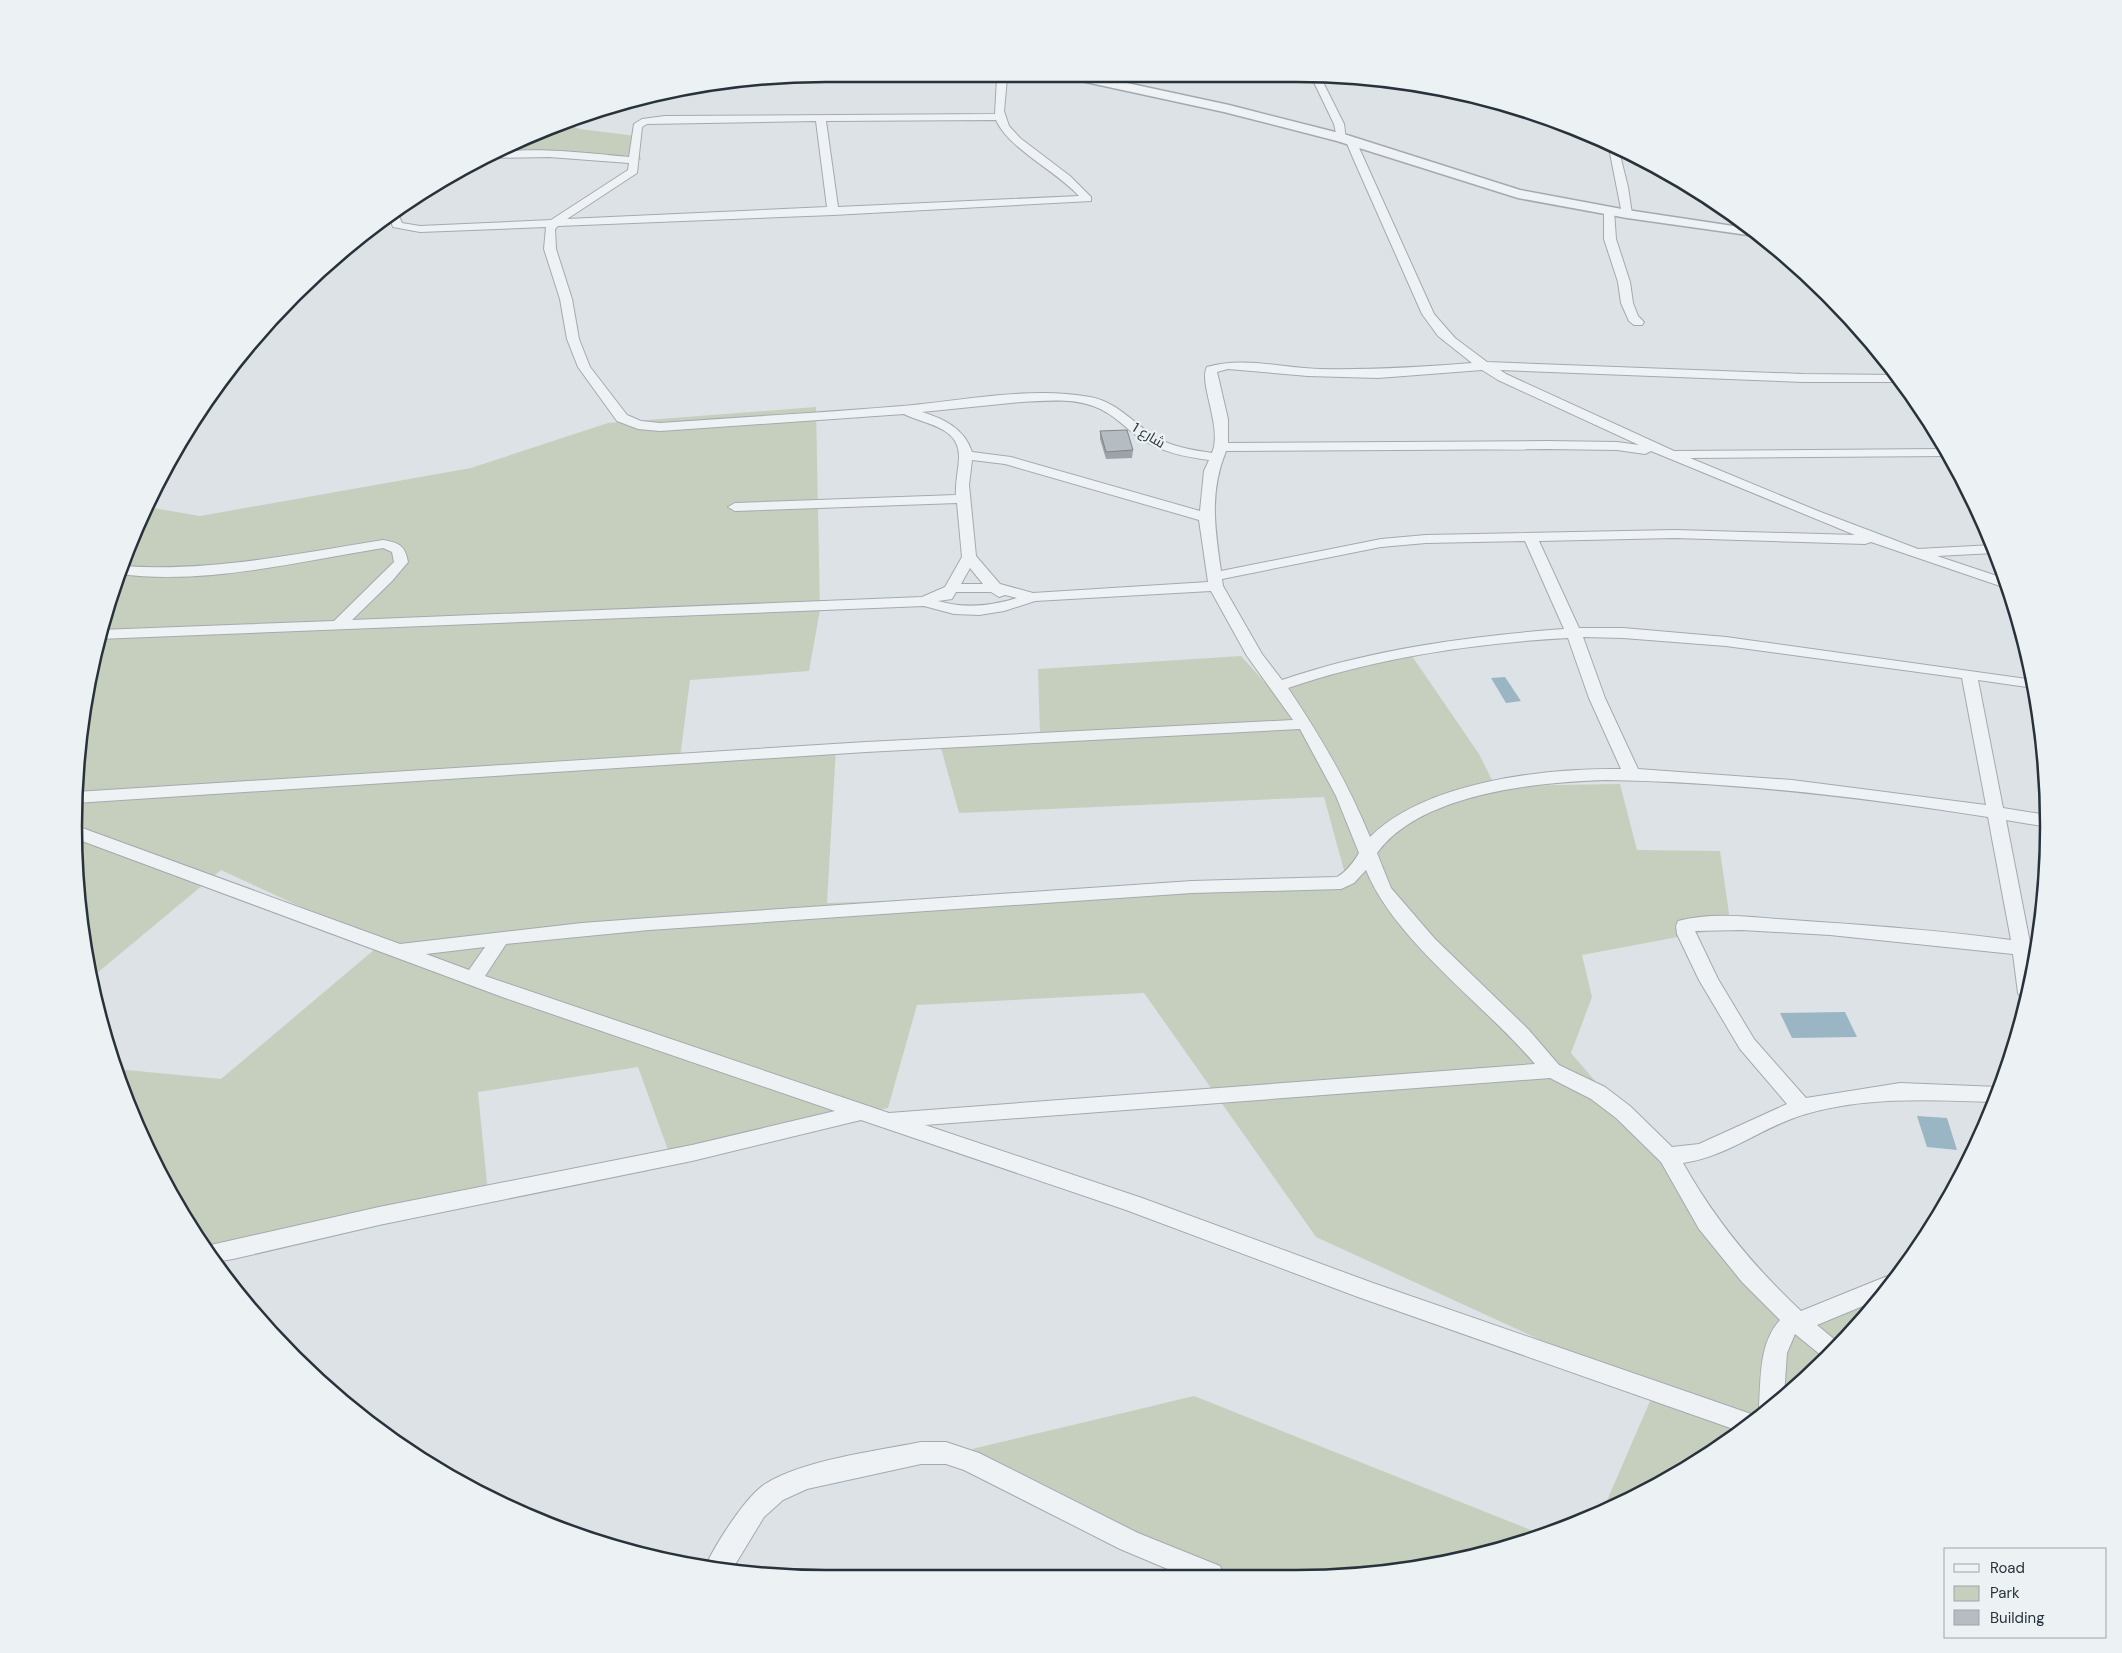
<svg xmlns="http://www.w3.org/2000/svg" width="2122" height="1653" viewBox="0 0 2122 1653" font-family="'DM Sans',Cairo,sans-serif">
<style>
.green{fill:#c6cfbe}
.water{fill:#9ab6c4}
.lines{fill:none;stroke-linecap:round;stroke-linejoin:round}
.minor-casing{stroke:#a3aaaf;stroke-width:2}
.tertiary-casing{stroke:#a3aaaf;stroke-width:3}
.minor{fill:#eff2f5;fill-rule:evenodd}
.tertiary{fill:#eff2f5;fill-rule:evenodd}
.wall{fill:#9ca2a7}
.building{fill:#b5bcc2;stroke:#7f8488}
.labels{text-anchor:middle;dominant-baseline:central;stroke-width:4.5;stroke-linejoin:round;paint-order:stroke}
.far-street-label{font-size:14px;fill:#27323b;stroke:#ecf1f4}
.rim{fill:none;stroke:#27323b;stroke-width:2.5}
</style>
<rect width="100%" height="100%" fill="#dde2e6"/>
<g class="green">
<polygon points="563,123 580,129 636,136 641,160 491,154 538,131"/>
<path d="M816 407 820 610 809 671 690 680 680 758 836 748 827 903 1348 885 1324 797 959 813 939 741 1040 735 1038 669 1241 656 1270 688 1412 656 1479 754 1495 786 1620 784 1637 850 1720 851 1731 927 1582 955 1592 997 1571 1053 1806 1325 1873 1303 1828 1359 1713 1453 1629 1501 1602 1512 1654 1392 1316 1237 1144 993 917 1005 888 1108 668 1150 638 1067 478 1092 488 1193 206 1252 131 1115 116 1069 221 1079 381 944 221 870 91 978C87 960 83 943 80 925 61 787 85 632 147 507L200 516 471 468 608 423Z"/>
<polygon points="1194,1396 1546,1536 1393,1573 1216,1575 972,1449"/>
</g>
<g class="water">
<polygon points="1505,677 1521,701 1506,703 1491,678"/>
<polygon points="1845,1012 1857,1037 1792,1038 1780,1013"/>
<polygon points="1917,1116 1947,1118 1957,1150 1927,1147"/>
</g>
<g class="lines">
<defs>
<g id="minor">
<polygon points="1311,76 1320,76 1344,124 1346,140 1337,138 1334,124"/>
<path d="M997 78H1007L1004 111 1009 126 1020 138 1070 176 1091 197V201L833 215 558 226 555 229 556 249 572 299 579 339 590 367 627 415 641 421 660 423C741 417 821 413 902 406 963 401 1029 386 1090 397 1117 402 1132 422 1154 436 1172 447 1192 450 1212 453 1223 427 1198 383 1207 367 1243 356 1282 368 1320 369 1371 370 1421 367 1472 363L1438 336 1422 314 1353 158 1346 141 1351 138 1356 141 1434 314 1455 338 1487 362 1803 374 1896 375 1901 382H1803L1500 370 1506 374 1674 451 1943 449 1947 456 1690 458 1818 511 1918 549 1993 545 1994 553 1937 556 2003 578 2006 588 1871 542 1865 544 1675 538 1539 541 1579 628H1623L1726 637 2034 680V688L1978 680 2003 808 2047 815 2048 827 2006 820 2030 943 2037 944 2035 957 2033 956 2034 974 2026 999 2021 998 2018 993 2013 954 1830 935 1742 930 1695 931 1718 979 1754 1039 1806 1098 1900 1083 1999 1087 1995 1102C1932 1100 1867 1096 1806 1114 1763 1126 1728 1157 1683 1163 1715 1220 1753 1266 1801 1311L1880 1279 1888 1276 1894 1278 1875 1301 1817 1325 1840 1344 1827 1360 1795 1334 1787 1353 1784 1395 1762 1413 1759 1406C1761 1377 1759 1343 1780 1320L1742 1282 1699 1229 1661 1162 1616 1118 1591 1099 1550 1078 925 1125 1142 1198 1373 1283 1757 1416 1739 1431 1358 1297 1126 1210 861 1120 692 1161 379 1225 233 1259 215 1262 202 1247 379 1207 692 1145 835 1111 505 998 74 838V825L400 944 582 923 649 918 1192 881 1337 877C1347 871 1353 863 1359 853L1336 796 1300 729 866 752 75 803 76 792 866 742 1293 720 1247 656 1211 591 1035 601 1004 611 979 615 954 614 924 606 98 639 100 630 334 621 394 562 392 552 383 548C296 562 207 585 119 574L122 566C211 572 296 554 383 540 399 543 405 545 408 562L392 581 352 620 922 597 945 587 962 557 957 503 735 511 728 507 735 503 956 495C955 482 959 469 959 456 959 426 923 424 904 414L660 431 638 429 617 421 578 367 567 339 560 299 544 249 546 227 420 232 393 227 389 216 397 211 402 223 420 226 551 220 628 170 629 163 549 157 484 158C513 143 594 154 629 157L634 124 642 119 665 116 995 114ZM996 120C1009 149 1056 171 1079 196L838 207 826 121ZM816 121 827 207 567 219 637 173 642 127 647 124ZM1228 369 1308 376 1378 378 1482 370 1498 380 1639 445 1617 442 1546 441 1228 443V419L1217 372ZM1021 402C1044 401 1071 398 1093 406 1112 412 1125 428 1140 438 1161 452 1185 457 1209 460L1204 471 1200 511 1011 457 972 452C964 428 944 419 922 412ZM1546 449 1617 450 1645 454 1651 451 1855 535 1675 530 1426 535 1381 539 1221 571C1215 528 1209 493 1226 451ZM972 460 1005 464 1199 520 1208 582 1033 593 1000 584 976 556 969 485ZM1525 541 1564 629C1470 636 1372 649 1282 680L1262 654 1223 586 1222 579 1381 547 1426 543ZM970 568 983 584H961ZM956 592H991L999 597 1005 595 1017 598C991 606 965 609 938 601L952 599ZM1583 637 1623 638 1726 646 1962 678 1986 805 1792 780 1638 769 1605 698ZM1568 638 1589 698 1621 769C1546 768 1426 781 1370 837 1348 783 1321 737 1288 688 1375 658 1476 643 1568 638ZM1606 780C1735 782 1861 797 1988 817L2011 940C1938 930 1865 925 1792 920 1755 918 1715 911 1678 921L1676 926 1677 934 1699 980 1740 1049 1787 1104 1699 1144 1672 1147 1630 1106 1605 1087 1559 1065 1528 1029 1435 939 1391 888 1377 853C1420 793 1539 782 1606 780ZM1366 870C1394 940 1485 1005 1535 1064L889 1113 485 976 506 944 649 930 1192 893 1341 889 1354 883ZM485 947 469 970 426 954Z"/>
<polygon points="1608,143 1618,147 1628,187 1632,214 1631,216 1623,216 1622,214"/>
<polygon points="1609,208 1614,211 1616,239 1630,282 1633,303 1638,316 1644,322 1642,325 1634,325 1629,321 1621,303 1618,282 1604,239 1604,211"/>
<path d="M921 1442H946L979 1453 1138 1533 1220 1566 1224 1575H1182L1120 1549 964 1470 946 1464H921L807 1489 783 1500 764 1517 730 1573 705 1567C715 1545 745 1497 765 1484 803 1460 876 1451 921 1442Z"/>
</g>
<polygon id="tertiary" points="1075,77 1099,77 1229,105 1347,135 1520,190 1627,210 1753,229 1762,237 1627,218 1518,198 1337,141 1224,112 1081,81"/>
</defs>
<use href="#minor" class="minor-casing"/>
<use href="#tertiary" class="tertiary-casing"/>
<use href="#minor" class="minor"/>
<use href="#tertiary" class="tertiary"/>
</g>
<polygon class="wall" points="1100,431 1133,450 1132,458 1106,459 1100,439"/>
<polygon class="building" points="1127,430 1133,450 1106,452 1100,431"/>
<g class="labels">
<g class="far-street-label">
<text transform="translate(1149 435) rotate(31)">شارع 1</text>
</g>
</g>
<path d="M0 0H2122V1653H0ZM826 82H1296A744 744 0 0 1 2040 826V826A744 744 0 0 1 1296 1570H826A744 744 0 0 1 82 826V826A744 744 0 0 1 826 82Z" fill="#ecf1f4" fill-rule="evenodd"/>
<path class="rim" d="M826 82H1296A744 744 0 0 1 2040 826V826A744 744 0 0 1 1296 1570H826A744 744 0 0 1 82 826V826A744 744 0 0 1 826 82Z"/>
<rect x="1944" y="1548" width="162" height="90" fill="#ecf1f4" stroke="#9da5aa"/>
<rect x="1954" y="1564" width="25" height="8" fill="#eff2f5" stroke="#9da5aa"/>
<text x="1990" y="1573" font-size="15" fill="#27323b">Road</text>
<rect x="1954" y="1586" width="25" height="15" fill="#c6cfbe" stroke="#9da5aa"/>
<text x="1990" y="1598" font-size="15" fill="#27323b">Park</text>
<rect x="1954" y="1610" width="25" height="15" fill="#b5bcc2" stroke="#9da5aa"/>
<text x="1990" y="1623" font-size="15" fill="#27323b">Building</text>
</svg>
